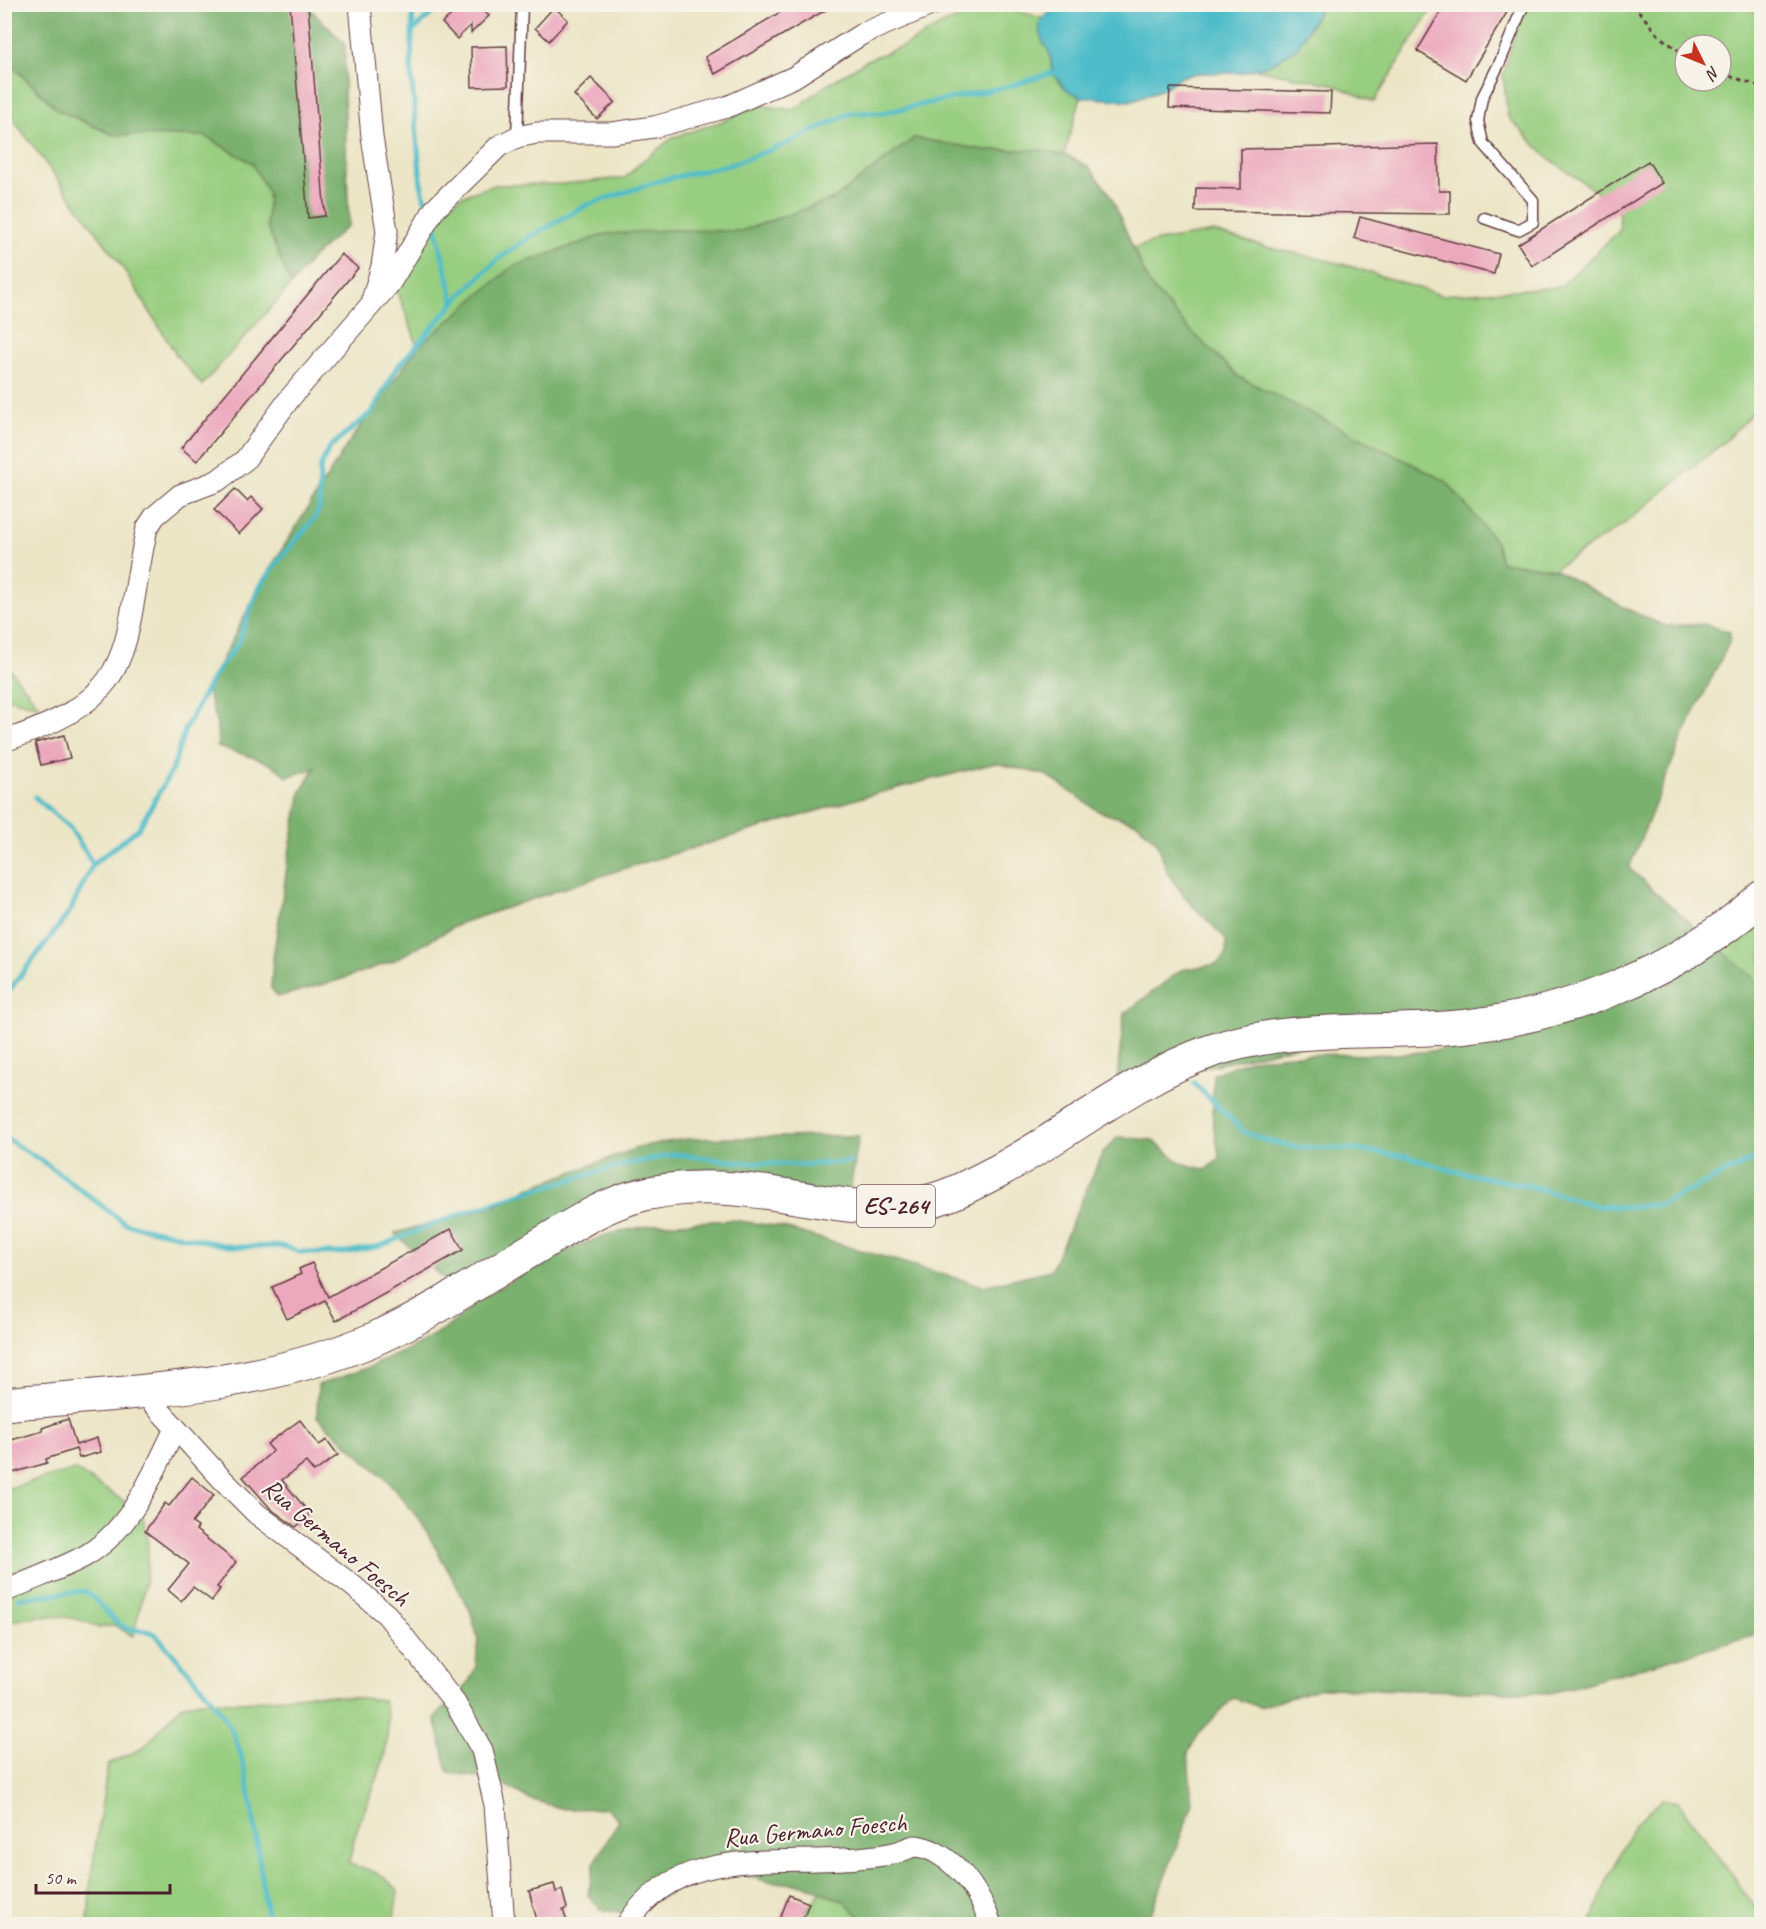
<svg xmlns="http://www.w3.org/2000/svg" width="1766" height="1929" viewBox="0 0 1766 1929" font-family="Caveat,sans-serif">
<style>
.green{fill:#98ce80;stroke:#717656;stroke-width:1.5;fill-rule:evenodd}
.forest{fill:#7ab16e;stroke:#62684c;stroke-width:1.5}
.water{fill:#4fbdc9;stroke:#4c6e7a;stroke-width:1.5}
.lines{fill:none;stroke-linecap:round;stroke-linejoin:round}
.stream{stroke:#4fbdc9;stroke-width:5}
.building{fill:#eca9be}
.service-casing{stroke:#623d42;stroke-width:13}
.minor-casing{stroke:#623d42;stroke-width:23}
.primary-casing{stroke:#623d42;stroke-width:35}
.path{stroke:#623d42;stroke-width:3;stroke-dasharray:4.5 4.5;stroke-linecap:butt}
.service{stroke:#fff;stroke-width:10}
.minor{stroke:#fff;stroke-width:21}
.primary{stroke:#fff;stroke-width:33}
.labels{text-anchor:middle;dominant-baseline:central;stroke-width:4.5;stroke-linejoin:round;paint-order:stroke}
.shield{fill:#f7f3e8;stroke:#7e5f64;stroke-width:1.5}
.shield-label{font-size:24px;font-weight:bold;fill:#4a1f2b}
.street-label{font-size:26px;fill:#4a1f2b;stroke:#f7f3e8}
</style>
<rect width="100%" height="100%" fill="#f7f3e8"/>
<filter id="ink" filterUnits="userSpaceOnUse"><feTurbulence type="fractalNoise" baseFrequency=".0167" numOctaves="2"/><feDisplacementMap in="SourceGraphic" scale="12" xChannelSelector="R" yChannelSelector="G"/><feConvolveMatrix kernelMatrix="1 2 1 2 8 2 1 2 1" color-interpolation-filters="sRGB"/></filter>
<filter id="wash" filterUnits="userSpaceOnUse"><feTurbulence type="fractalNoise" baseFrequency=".008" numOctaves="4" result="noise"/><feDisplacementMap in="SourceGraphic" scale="24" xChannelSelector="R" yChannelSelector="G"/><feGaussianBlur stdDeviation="1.35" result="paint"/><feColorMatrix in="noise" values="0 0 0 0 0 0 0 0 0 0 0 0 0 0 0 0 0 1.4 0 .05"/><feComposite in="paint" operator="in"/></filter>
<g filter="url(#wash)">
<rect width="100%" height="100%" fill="#ece5c6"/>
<g class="green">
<path d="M996 5 1042 18C1037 29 1043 39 1048 49 1051 56 1050 65 1053 72 1058 85 1070 92 1081 97L1064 155 1040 150H984L914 138 834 199 741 231 667 230 512 267 418 347 393 279 410 236 462 196 495 185 562 184 625 178 641 162 674 137 726 120 759 105 794 110 825 86 867 60 906 45 944 24Z"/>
<path d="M1322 5H1434L1374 102 1332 84 1255 69C1296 57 1303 40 1322 5Z"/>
<path d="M1524 5H1752L1761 26V404L1724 442 1623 525 1554 569 1500 562 1496 542 1446 481 1239 377 1188 328 1149 284 1134 248 1158 241 1214 232 1267 247 1343 264 1441 295 1560 287 1620 230 1618 207 1548 158 1508 117 1503 74ZM1685 45H1721V81H1685Z"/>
<polygon points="4,58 58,110 113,135 205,136 252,163 268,193 267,226 291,285 202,385 177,356 123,268 5,108"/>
<polygon points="5,663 39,706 5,698"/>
<polygon points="1761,916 1761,984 1720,949"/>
<path d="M75 1470C87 1478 134 1505 140 1514 158 1544 141 1604 133 1636L114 1625 99 1628C70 1611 35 1615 5 1623V1489Z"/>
<path d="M313 1694 383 1700C398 1744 374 1783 359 1824 354 1836 352 1851 349 1864L380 1874 398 1890 393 1924H88L91 1876 108 1764 143 1748 181 1706 200 1701 244 1702Z"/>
<polygon points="1662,1799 1678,1802 1761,1915 1761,1924 1591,1924 1605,1885 1634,1825"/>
<polygon points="821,1892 844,1901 867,1924 796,1924"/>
</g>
<g class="forest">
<polygon points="4,5 306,5 345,44 344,92 349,225 314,256 291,285 267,226 268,193 252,163 205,136 114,135 58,110 5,58"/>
<path d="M914 138 984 150H1040L1068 156 1088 166 1110 194 1149 284 1188 328 1239 377 1446 481 1496 542 1501 562 1554 569 1627 609 1665 626 1705 624 1730 632 1729 643 1682 738 1629 868 1699 931 1569 994 1374 1028 1116 1088 1124 1014 1181 970 1217 964 1226 955V939L1189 902 1168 874 1157 842 1137 823 1100 812 1046 775 996 763 870 795 616 871 461 923 393 961 339 980 278 997 271 988 273 958 290 848 301 791 315 768 287 777C270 759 241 754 218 747L217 725 207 689 263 580 347 445 418 347 512 267 606 234 667 230 741 231 834 199Z"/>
<path d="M1720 949 1761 984V1634L1551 1693 1321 1688 1260 1707 1233 1698 1200 1732 1188 1752 1192 1806 1147 1924H867L844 1901 805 1885 766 1881 721 1869 628 1913 602 1910 588 1895 594 1864 619 1820 606 1808 564 1809 529 1799 498 1781 448 1772 435 1718 469 1682 476 1666 478 1638 470 1610 421 1522 389 1482 317 1417 318 1385 370 1367 420 1344 445 1329 488 1294 558 1254 608 1234 658 1224 732 1220 781 1227 983 1286 1051 1270 1102 1154 1118 1137 1152 1140 1181 1163 1206 1170 1220 1158 1213 1122V1074C1227 1069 1242 1061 1256 1059 1307 1050 1361 1058 1412 1053 1526 1043 1623 1009 1720 949Z"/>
<polygon points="832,1136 859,1136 847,1209 681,1194 453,1287 395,1233 495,1206 529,1188 643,1146 685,1139"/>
</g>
<polygon class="water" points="1063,4 1322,4 1322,5 1297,48 1271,64 1242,73 1198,73 1180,77 1163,89 1130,101 1081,97 1067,90 1053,74 1049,51 1043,43 1039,25 1042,18"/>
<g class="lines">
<g class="stream">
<polyline points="413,4 411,70 421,183 425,200"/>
<polyline points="412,32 442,4"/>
<polyline points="436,228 454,303"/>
<polyline points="35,797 71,829 93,864"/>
<polyline points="4,997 69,913 93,864 139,828 173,768 185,729 215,674 238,643 258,589 278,561 315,518 319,509 320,468 329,448 372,412 396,369 462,294 497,260 528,238 587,205 662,180 732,164 784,145 851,113 882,113 1010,86 1058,71"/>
<polyline points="1194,1083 1244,1132 1267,1141 1295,1147 1350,1149 1409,1157 1454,1171 1534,1187 1597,1206 1630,1207 1663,1204 1762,1155"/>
<polyline points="4,1137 48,1165 126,1224 233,1247 283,1246 300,1252 318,1253 343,1253 380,1246 457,1215 523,1193 627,1164 676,1154 739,1162 799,1165 850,1162"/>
<path d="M18 1598 85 1591C100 1601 108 1619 124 1627 135 1633 146 1628 156 1635 183 1667 227 1708 239 1749 257 1806 257 1867 269 1924"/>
</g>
</g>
<g id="blocks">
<g class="building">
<polygon points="290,4 308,4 325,216 308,218"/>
<polygon points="464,4 491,4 484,11 489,16 471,33 471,25 457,39 442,23"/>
<polygon points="794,4 836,4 715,74 705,57"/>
<polygon points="1445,4 1512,4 1466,80 1417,51"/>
<polygon points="554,7 568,20 549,41 535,28"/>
<polygon points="507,46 508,86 472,87 471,47"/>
<polygon points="591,78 615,102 597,119 574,95"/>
<polygon points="1170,88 1331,92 1330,113 1169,108"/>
<polygon points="1438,144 1439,191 1450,191 1450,214 1195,211 1196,188 1241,189 1241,149"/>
<polygon points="1648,161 1662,183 1532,266 1518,244"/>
<polygon points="1360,217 1499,254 1494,274 1354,238"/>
<polygon points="341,254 358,268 197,461 181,448"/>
<polygon points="235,489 247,501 251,497 263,509 239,534 214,510"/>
<polygon points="64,735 70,758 41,765 35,743"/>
<polygon points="451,1229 463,1250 336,1321 325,1301 287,1319 272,1287 301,1274 299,1269 312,1263 328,1297"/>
<polygon points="68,1419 76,1445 97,1438 101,1452 79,1458 76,1449 46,1459 47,1463 12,1473 4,1442 43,1431 42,1428"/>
<polygon points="300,1420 319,1445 327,1440 338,1455 314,1472 306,1462 282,1480 310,1514 296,1527 271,1509 243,1477 273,1451 267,1444"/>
<polygon points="192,1477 214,1495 192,1523 198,1527 196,1530 236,1562 217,1587 220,1589 212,1601 193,1587 181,1601 168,1590 189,1564 145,1531 165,1503 169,1506"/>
<polygon points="554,1884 556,1892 562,1890 567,1908 563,1910 568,1924 538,1924 529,1891"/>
<polygon points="789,1895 809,1903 801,1924 778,1924"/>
</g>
</g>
</g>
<g filter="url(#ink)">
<use href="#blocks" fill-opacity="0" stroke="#623d42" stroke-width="1.5"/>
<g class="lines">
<defs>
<g id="service">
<polyline points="517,137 522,4"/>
<polyline points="1484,218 1518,230 1533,222 1533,200 1483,143 1478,121 1482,98 1500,62 1524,4"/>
</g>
<g id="minor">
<polyline points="360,4 372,137 387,231 382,266 373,297"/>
<path d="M4 741C143 695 120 650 147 528L155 516 180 495 217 481 245 460 290 398 390 283 434 210 499 146 517 137 537 133H612L654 127 727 107 794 77 862 34 933 4"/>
<polyline points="142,1391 221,1478 257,1514 352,1585 387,1615 455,1703 482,1750 495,1805 504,1924"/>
<path d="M4 1592C31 1579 59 1570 85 1556 132 1529 152 1475 175 1429"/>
<path d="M627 1924C680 1843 775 1866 857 1858 869 1857 882 1856 894 1853 901 1852 908 1847 915 1846 921 1846 932 1850 937 1853 965 1869 980 1896 991 1924"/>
</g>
<path id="primary" d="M4 1404C128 1392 259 1389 374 1339 432 1313 484 1278 538 1246 568 1228 596 1209 630 1198 675 1184 724 1186 770 1193 820 1200 870 1214 920 1203 948 1198 972 1184 998 1171 1069 1133 1134 1078 1211 1051 1288 1025 1365 1034 1445 1028 1558 1020 1677 974 1762 897"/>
</defs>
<use href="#service" class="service-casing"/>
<use href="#minor" class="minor-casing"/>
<use href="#primary" class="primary-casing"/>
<g class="path">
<polyline points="1633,4 1660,37 1685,55"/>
<polyline points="1721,73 1762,87"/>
</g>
<use href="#service" class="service"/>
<use href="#minor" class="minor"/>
<use href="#primary" class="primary"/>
</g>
</g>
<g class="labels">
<rect class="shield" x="857" y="1185" width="78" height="42" rx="4.5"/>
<g class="shield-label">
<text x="896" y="1206">ES-264</text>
</g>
<g class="street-label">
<text transform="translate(336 1542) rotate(40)">Rua Germano Foesch</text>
<text transform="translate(815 1830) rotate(-5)">Rua Germano Foesch</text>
</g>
</g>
<rect width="1766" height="1929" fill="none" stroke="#f7f3e8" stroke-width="24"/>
<g transform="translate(1703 63) rotate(133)"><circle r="28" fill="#f7f3e8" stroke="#b29e9c" stroke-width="1.5"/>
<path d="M0-4.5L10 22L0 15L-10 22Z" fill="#c8321e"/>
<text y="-9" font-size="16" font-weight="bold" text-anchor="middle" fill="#4a1f2b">N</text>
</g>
<path d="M36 1884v9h134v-9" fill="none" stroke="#4a1f2b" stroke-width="3"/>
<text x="45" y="1884" font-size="18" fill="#4a1f2b" stroke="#f7f3e8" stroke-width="4.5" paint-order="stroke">50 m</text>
</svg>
